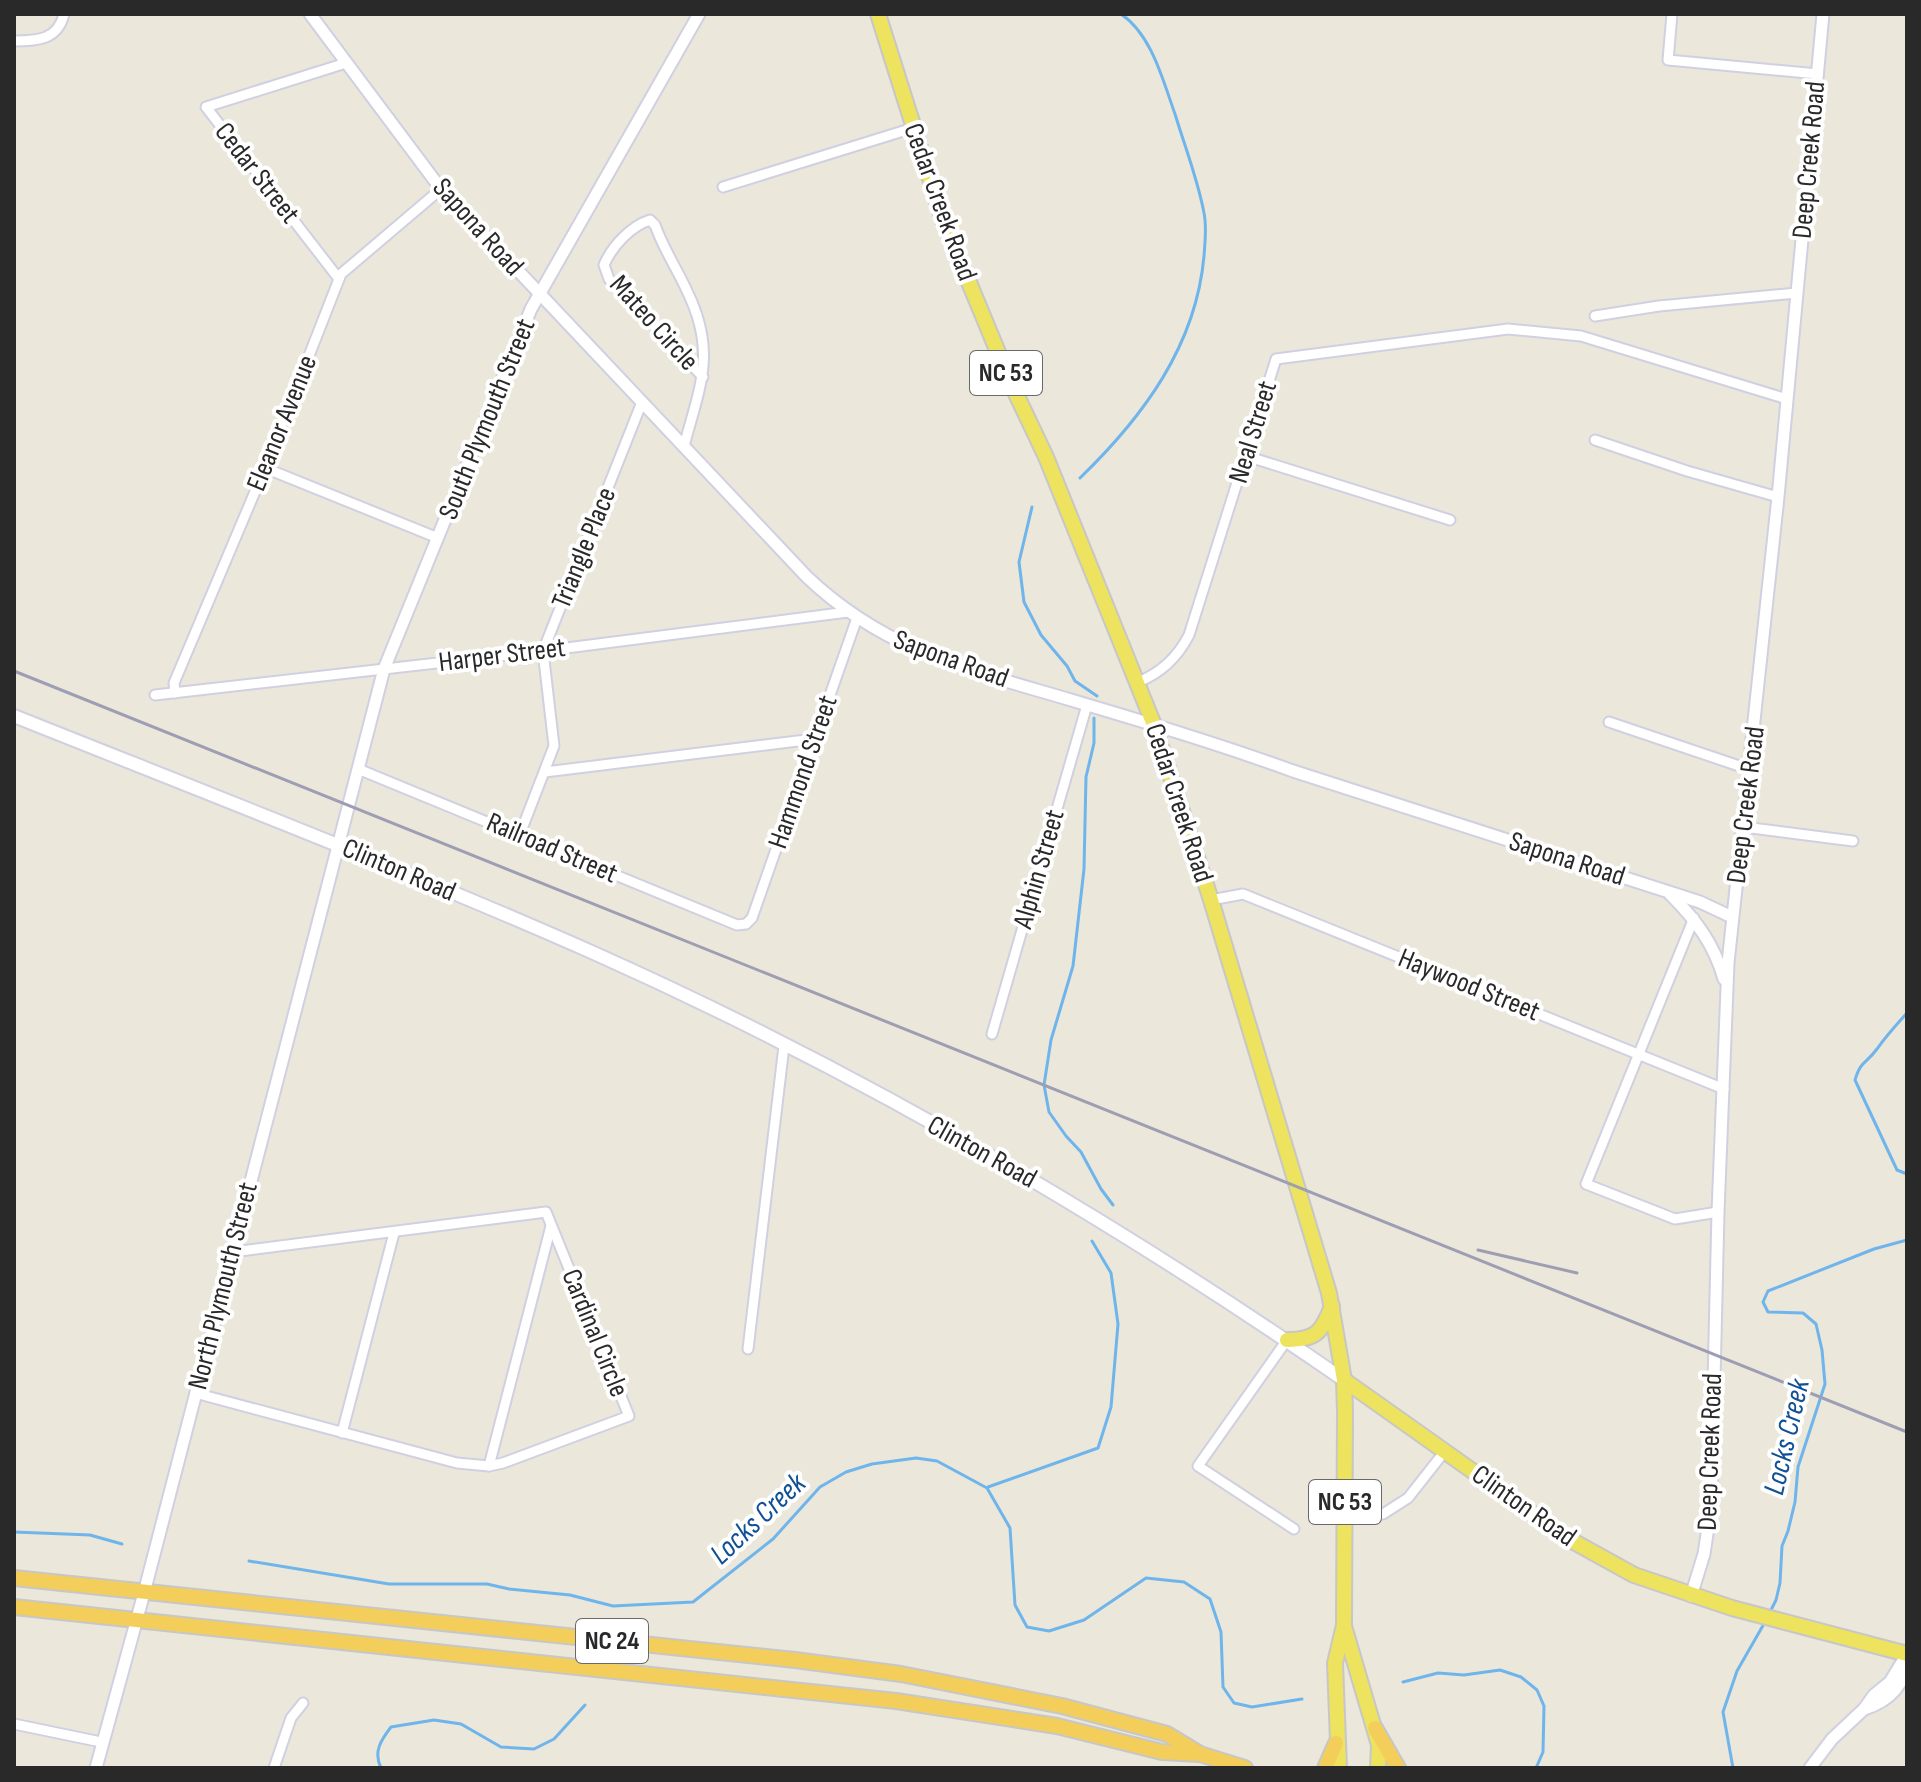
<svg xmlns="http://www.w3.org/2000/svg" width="1921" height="1782" viewBox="0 0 1921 1782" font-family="'Sofia Sans Condensed',sans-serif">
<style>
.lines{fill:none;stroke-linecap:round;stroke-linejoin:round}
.stream{stroke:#6fb5eb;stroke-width:3}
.minor-casing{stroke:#d0d0e1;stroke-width:13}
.tertiary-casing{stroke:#d0d0e1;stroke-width:15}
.secondary-casing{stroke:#d0d0e1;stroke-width:16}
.primary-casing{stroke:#c7c7c7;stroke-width:18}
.trunk-casing{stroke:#c7c7c7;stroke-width:18}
.minor{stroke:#fff;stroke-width:9}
.tertiary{stroke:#fff;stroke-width:11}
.secondary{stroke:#fff;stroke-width:12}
.primary{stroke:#ede35e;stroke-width:14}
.trunk{stroke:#f4ce5a;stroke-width:14}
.rail{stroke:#9e9eb3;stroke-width:3}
.labels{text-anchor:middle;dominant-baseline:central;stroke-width:8;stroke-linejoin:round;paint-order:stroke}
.shield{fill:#fff;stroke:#696969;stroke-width:2}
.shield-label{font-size:26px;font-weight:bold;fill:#292929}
.street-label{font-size:28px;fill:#292929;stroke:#fff}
.water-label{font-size:30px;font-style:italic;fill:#105195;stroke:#fff}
</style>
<rect width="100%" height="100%" fill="#ebe7db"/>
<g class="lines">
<g class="stream">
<path d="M1080 478C1143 417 1196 346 1204 256 1205 242 1207 227 1204 213 1198 180 1185 147 1175 114 1163 81 1152 35 1121 14"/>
<polyline points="1032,507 1019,562 1024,602 1041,635 1067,666 1075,681 1097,696"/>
<polyline points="1094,718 1094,743 1086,777 1084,869 1073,966 1051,1040 1044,1085 1049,1112 1066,1136 1081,1152 1101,1189 1113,1205"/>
<path d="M1907 1013C1896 1025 1886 1036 1877 1049 1866 1064 1861 1060 1855 1080L1897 1170 1907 1174"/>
<polyline points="988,1487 1098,1448 1111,1407 1118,1324 1111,1273 1092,1241"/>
<polyline points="14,1532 90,1535 122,1544"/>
<polyline points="249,1561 389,1584 487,1584 509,1589 570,1595 613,1606 693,1602 773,1539 820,1487 846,1472 872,1464 916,1458 937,1461 987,1488 1010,1528 1015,1605 1027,1627 1049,1631 1084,1620 1146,1578 1184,1582 1210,1599 1221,1632 1223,1687 1234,1703 1252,1707 1302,1699"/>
<polyline points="1770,1612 1776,1600 1780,1583 1782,1546 1788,1531 1795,1502 1798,1467 1825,1384 1822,1350 1816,1324 1803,1313 1768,1312 1763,1302 1768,1291 1874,1249 1907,1240"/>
<polyline points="1403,1682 1438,1673 1464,1675 1500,1670 1521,1677 1537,1690 1544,1706 1543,1752 1536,1768"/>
<path d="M381 1768C373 1752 381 1740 391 1727L434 1720 461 1724 501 1747 534 1749 554 1739 585 1705"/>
<polyline points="1733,1768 1723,1712 1737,1671 1765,1622"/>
</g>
<defs>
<g id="minor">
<polyline points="1672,14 1668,60 1818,74"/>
<path d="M14 41C37 41 58 40 64 14"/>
<polyline points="723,187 913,128"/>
<polyline points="339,279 206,107 346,63"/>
<polyline points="1595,316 1659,306 1797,293"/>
<polyline points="1595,440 1687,471 1778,497"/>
<path d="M684 446C700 386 717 352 687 291 677 269 663 248 655 225L650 220C631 226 612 246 604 265L609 279 703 377"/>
<polyline points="1246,456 1450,520"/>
<polyline points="265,468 438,538"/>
<path d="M1136 683C1161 673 1177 658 1189 635L1276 359 1508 329 1581 336 1787 399"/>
<polyline points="175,693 174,683 265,468 341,274 441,189"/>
<polyline points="155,695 543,651 848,612"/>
<polyline points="1609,722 1751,770"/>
<polyline points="358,769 737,925 746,924 752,918 857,618"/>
<polyline points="545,772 814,739"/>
<polyline points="1744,827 1853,841"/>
<polyline points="520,834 554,746 543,651 642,402"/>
<polyline points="1211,900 1243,894 1724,1089"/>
<polyline points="1694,918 1586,1184 1675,1219 1718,1212"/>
<polyline points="992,1034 1087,705"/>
<polyline points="1287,1340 1198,1466 1294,1529"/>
<polyline points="748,1349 784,1046"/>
<polyline points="195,1393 457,1463 489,1466 503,1463 629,1416 546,1212 233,1252"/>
<polyline points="342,1433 394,1233"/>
<polyline points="489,1466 551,1226"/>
<polyline points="1383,1514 1408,1498 1445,1451"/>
<polyline points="14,1724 101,1742"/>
<polyline points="274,1768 291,1718 303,1703"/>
</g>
<g id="tertiary">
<path d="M310 14 441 189 807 577C886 652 970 670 1071 700 1145 722 1219 744 1293 771L1700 902 1732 917"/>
<path d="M1670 894C1696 920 1714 944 1724 979"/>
<polyline points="1691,1596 1704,1554 1711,1507 1718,1212 1728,963 1778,497 1823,14"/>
<path d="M1864 1709C1890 1701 1906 1684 1907 1657"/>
<polyline points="96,1768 144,1593 384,669 531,309 699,14"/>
<polyline points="1810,1768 1832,1739 1864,1709 1874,1695 1890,1682 1907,1654"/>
</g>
<path id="secondary" d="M14 716C209 794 404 869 596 954 858 1071 1108 1217 1344 1380"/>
<g id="primary">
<polyline points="878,14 942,217 1009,379 1046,457 1154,725 1211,900 1329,1293 1344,1380 1345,1412 1344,1625 1335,1663 1339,1768"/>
<path d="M1287 1340C1315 1340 1322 1333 1332 1306"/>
<polyline points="1344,1380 1567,1538 1634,1575 1732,1608 1907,1654"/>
<polyline points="1344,1626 1379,1745 1378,1768"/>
</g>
<g id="trunk">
<polyline points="14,1578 795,1660 901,1674 1062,1706 1167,1734 1200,1754 1245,1768"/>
<polyline points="14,1607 896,1701 1057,1726 1162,1752 1199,1754"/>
<polyline points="1375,1728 1398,1768"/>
<polyline points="1325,1768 1336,1743"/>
</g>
</defs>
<use href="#minor" class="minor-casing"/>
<use href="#tertiary" class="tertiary-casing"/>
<use href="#secondary" class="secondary-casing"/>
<use href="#primary" class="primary-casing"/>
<use href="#trunk" class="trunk-casing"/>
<use href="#minor" class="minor"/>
<use href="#tertiary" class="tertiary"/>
<use href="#secondary" class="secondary"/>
<use href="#primary" class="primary"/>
<use href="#trunk" class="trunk"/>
<g class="rail">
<polyline points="14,671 1907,1432"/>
<polyline points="1478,1250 1577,1273"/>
</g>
</g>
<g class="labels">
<g class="shield">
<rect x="970" y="351" width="72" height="44" rx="6"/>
<rect x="1309" y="1480" width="72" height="44" rx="6"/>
<rect x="576" y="1619" width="72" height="44" rx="6"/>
</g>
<g class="shield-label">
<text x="1006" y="373">NC 53</text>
<text x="1345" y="1502">NC 53</text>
<text x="612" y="1641">NC 24</text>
</g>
<g class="street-label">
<text transform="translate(1809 160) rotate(-85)">Deep Creek Road</text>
<text transform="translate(257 173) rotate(52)">Cedar Street</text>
<text transform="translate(940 202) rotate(70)">Cedar Creek Road</text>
<text transform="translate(478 227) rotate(48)">Sapona Road</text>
<text transform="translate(654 323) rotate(48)">Mateo Circle</text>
<text transform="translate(487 419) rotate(-68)">South Plymouth Street</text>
<text transform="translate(282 423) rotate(-68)">Eleanor Avenue</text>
<text transform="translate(1253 432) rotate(-73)">Neal Street</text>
<text transform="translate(584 548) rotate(-68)">Triangle Place</text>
<text transform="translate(502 655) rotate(-7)">Harper Street</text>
<text transform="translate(951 659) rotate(20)">Sapona Road</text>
<text transform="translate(803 772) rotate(-71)">Hammond Street</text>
<text transform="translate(1179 803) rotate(72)">Cedar Creek Road</text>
<text transform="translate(1746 805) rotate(-83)">Deep Creek Road</text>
<text transform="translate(552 848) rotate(23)">Railroad Street</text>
<text transform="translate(1567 859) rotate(18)">Sapona Road</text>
<text transform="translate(1039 869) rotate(-74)">Alphin Street</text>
<text transform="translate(399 870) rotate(23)">Clinton Road</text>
<text transform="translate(1469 985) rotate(22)">Haywood Street</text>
<text transform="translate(982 1152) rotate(29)">Clinton Road</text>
<text transform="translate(223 1286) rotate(-76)">North Plymouth Street</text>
<text transform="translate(595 1333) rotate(68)">Cardinal Circle</text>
<text transform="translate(1710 1452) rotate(-88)">Deep Creek Road</text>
<text transform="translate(1524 1506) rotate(35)">Clinton Road</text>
</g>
<g class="water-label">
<text transform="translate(1787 1437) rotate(-77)">Locks Creek</text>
<text transform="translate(758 1519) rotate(-43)">Locks Creek</text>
</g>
</g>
<rect width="1921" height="1782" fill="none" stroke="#292929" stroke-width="32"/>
</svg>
